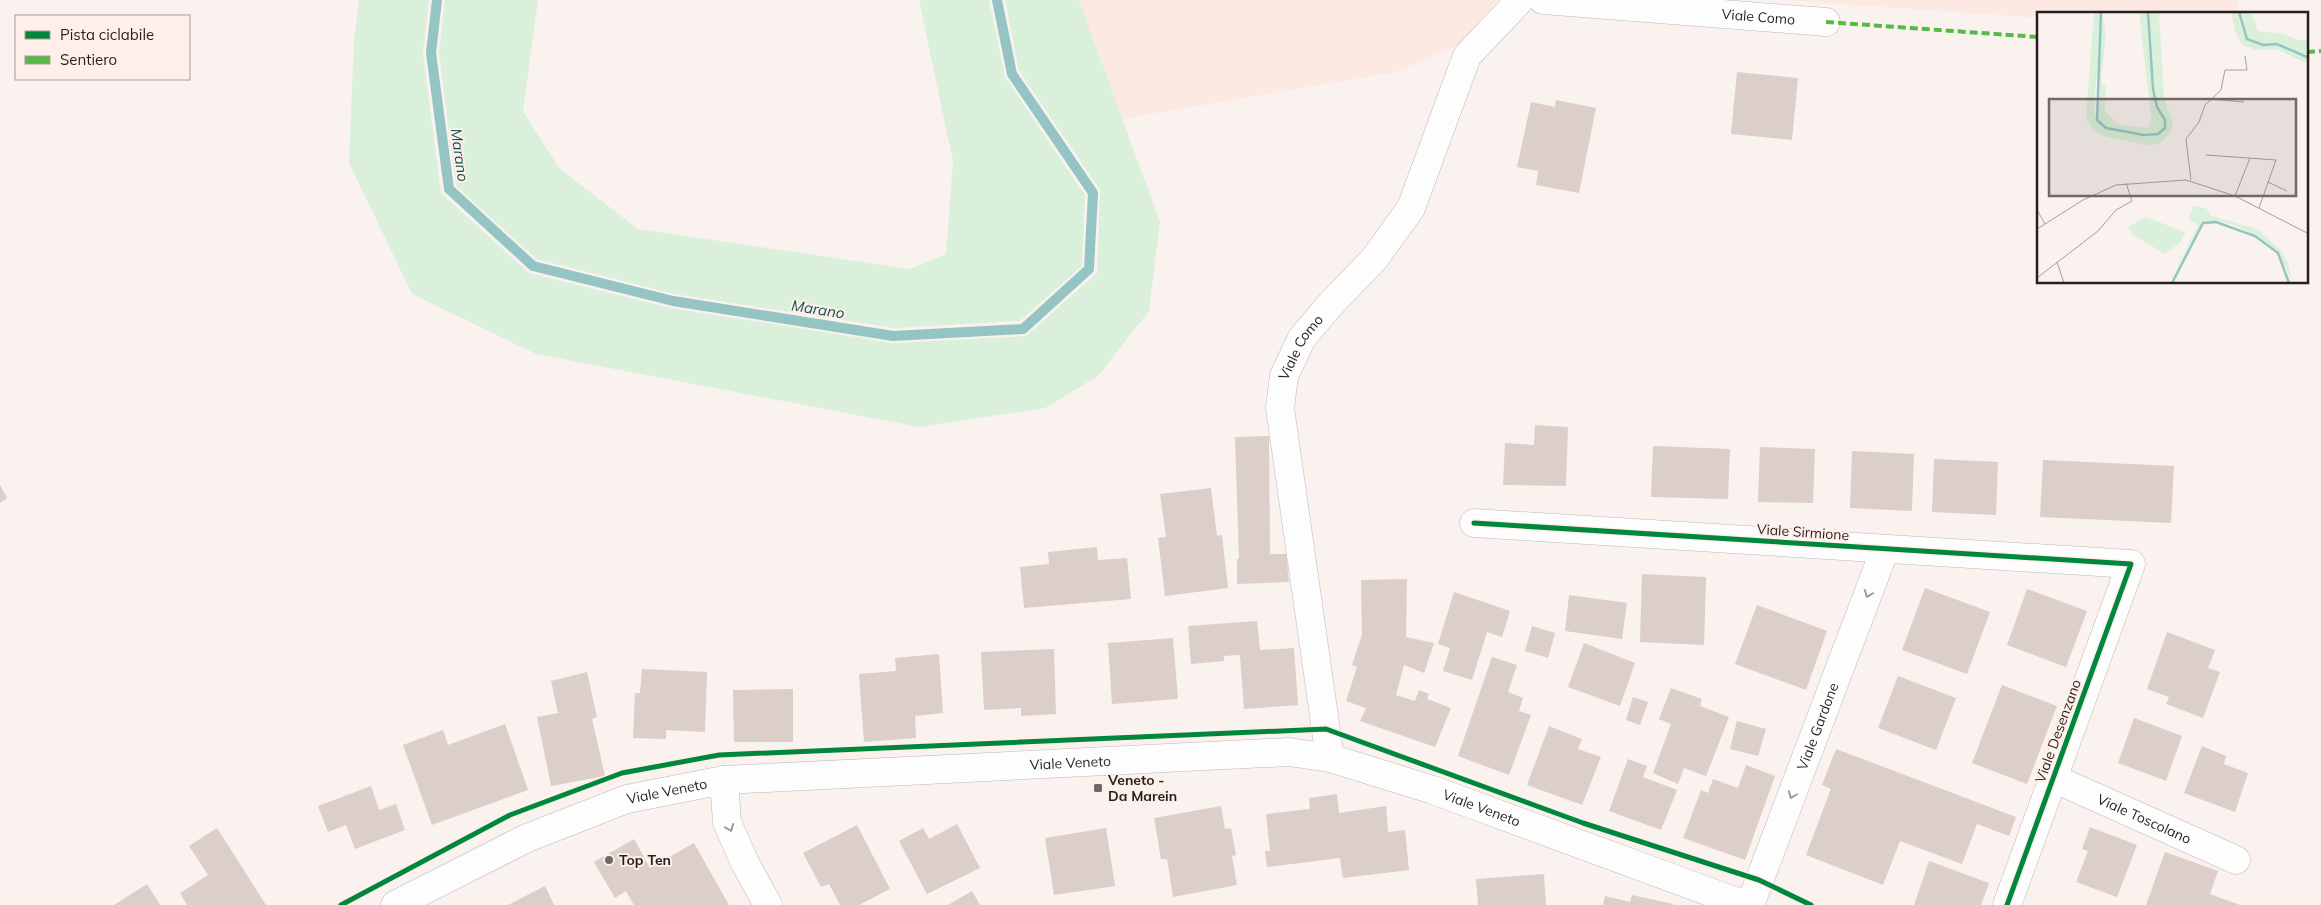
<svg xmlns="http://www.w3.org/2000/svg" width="2321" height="905" viewBox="0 0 2321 905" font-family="Mulish,sans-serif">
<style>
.built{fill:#fce9e2}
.green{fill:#dbf0da}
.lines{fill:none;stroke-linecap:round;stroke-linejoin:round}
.stream{stroke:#94c5c4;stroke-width:10}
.building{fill:#dccec8}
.minor-casing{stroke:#beb7b5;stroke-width:29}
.secondary-casing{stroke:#beb7b5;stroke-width:29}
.minor{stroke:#fefdfd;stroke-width:28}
.secondary{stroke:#fefdfd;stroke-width:28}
.quiet{stroke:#58b947;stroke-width:4;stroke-dasharray:8 4;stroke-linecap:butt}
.cycleway-casing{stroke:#ffefea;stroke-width:8}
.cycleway{stroke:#00873e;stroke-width:5}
.oneway{stroke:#9d9998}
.poi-dot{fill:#706966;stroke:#ffefea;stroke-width:2}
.labels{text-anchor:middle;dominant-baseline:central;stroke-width:4;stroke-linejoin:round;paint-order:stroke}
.street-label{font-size:14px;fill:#261f1c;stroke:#ffefea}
.poi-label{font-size:14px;font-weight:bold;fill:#261f1c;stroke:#ffefea;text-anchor:start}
.water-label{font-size:15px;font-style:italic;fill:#0f5051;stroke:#ffefea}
.inset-river{fill:none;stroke:#94c5c4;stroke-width:2.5}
.inset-road{fill:none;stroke:#a59e9b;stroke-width:1}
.view{fill:#706966;fill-opacity:0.15;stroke:#706966;stroke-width:2.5}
.inset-edge{fill:none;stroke:#261f1c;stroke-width:2.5}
</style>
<rect width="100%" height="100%" fill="#faf2ef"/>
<g class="built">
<polygon points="1079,0 1498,0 1456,46 1396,72 1122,119"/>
<polygon points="1784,0 2238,0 2235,14 2038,14 2038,18"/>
</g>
<g class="green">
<polygon points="359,0 429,0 423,54 441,193 529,273 671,308 893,343 1026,336 1097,273 1100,190 1019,71 1005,0 1079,0 1160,222 1149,311 1098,376 1045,408 919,427 536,354 412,294 349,163 354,41"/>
<polygon points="445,0 538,0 523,112 560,169 638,229 910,269 946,254 953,162 919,0 989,0 1005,77 1085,195 1082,266 1020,321 894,328 674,294 536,259 456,186 439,53"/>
</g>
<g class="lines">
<polyline class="stream" points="437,0 431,53 449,189 533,266 673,301 893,336 1023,329 1089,269 1093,193 1012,74 997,0"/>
</g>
<g class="building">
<polygon points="1737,72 1798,78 1792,140 1731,134"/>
<polygon points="1556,100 1596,108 1579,193 1536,185 1538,171 1517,167 1531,102 1555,107"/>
<polygon points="1535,425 1568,427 1566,486 1503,485 1505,443 1534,445"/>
<polygon points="1269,436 1270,554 1286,554 1289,582 1237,584 1237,559 1239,559 1235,437"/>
<polygon points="1653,446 1730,449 1728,499 1651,497"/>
<polygon points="1760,447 1815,449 1813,503 1758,502"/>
<polygon points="1852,451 1914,454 1912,511 1850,508"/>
<polygon points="1934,459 1998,462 1996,515 1932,512"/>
<polygon points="2043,460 2174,466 2171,523 2040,517"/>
<polygon points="0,485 7,498 0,503"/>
<polygon points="1211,488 1217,536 1222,535 1228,588 1165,596 1158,538 1166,537 1160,494"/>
<polygon points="1097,547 1098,560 1127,558 1131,599 1024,608 1020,567 1049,564 1048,552"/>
<polygon points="1642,574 1706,577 1704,645 1640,642"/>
<polygon points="1407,579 1406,637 1434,643 1424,673 1404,665 1396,695 1415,701 1419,690 1429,694 1427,699 1451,708 1435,747 1360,721 1366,708 1346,701 1357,667 1352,665 1362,635 1361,580"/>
<polygon points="1925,588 1990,612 1967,674 1902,650"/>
<polygon points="2027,589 2087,611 2066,667 2007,645"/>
<polygon points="1454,592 1510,611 1502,637 1487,632 1472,680 1443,671 1450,648 1438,644"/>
<polygon points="1569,595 1627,603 1622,639 1565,631"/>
<polygon points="1757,605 1827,631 1806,690 1735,664"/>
<polygon points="1257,621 1260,650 1294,648 1298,705 1244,709 1240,655 1224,656 1224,661 1191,664 1188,626"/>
<polygon points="1532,626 1555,633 1548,658 1525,651"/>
<polygon points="2167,632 2215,650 2208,668 2220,672 2203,718 2166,704 2169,697 2147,689"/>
<polygon points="1173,638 1178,699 1112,704 1108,643"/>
<polygon points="1584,643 1635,663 1620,706 1568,687"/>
<polygon points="1054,649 1056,714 1021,716 1021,708 984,710 981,652"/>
<polygon points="939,654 943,713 915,716 916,738 864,742 859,674 896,671 895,658"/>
<polygon points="1492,657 1517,665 1508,692 1523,698 1519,711 1531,715 1509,775 1458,756"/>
<polygon points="642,669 707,672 705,732 666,730 666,739 633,738 635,693 640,693"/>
<polygon points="587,672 597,717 592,719 605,776 551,786 537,717 558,713 551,681"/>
<polygon points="1898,676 1956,698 1936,750 1878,728"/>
<polygon points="2002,685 2057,706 2027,784 1972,763"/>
<polygon points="1671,688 1702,699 1700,706 1729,717 1706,776 1684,768 1678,784 1653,773 1671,724 1659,719"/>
<polygon points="793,689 793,742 734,742 733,690"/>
<polygon points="1633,697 1648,702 1640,725 1626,720"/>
<polygon points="2134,718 2182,736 2166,781 2118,763"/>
<polygon points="1737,721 1766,729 1758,756 1730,749"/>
<polygon points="505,724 528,790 432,825 403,745 443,730 448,745"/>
<polygon points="1549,726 1582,739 1578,749 1601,757 1582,805 1527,785"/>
<polygon points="2202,746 2226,756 2224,764 2248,773 2235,812 2184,793"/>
<polygon points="1836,749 2016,817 2009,836 1977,824 1962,864 1900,841 1883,885 1806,855 1831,789 1822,785"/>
<polygon points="1628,759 1647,766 1643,777 1677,790 1661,830 1609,811"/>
<polygon points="1746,765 1775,776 1745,860 1683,838 1701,790 1708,793 1713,779 1738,788"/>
<polygon points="371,786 379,810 396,804 405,830 355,849 346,825 328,832 318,806"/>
<polygon points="1337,794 1339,813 1386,806 1388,832 1405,830 1409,870 1343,878 1340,858 1267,867 1265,851 1270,851 1266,814 1310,809 1309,798"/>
<polygon points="1221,806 1225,829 1231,828 1236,855 1232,856 1237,885 1173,897 1167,859 1161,859 1154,818"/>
<polygon points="957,824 980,868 927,894 899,841 923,828 929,839"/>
<polygon points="857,825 890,889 859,905 840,905 829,884 821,887 803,853"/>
<polygon points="2090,827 2137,845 2117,897 2076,882 2088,851 2082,849"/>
<polygon points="217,828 266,905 187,905 180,893 208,875 189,846"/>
<polygon points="1106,828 1115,886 1054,895 1045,838"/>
<polygon points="634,839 650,868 694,843 729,905 634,905 626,891 615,898 594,862"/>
<polygon points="2165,852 2218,871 2210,894 2240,905 2146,905"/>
<polygon points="1929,861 1989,883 1981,905 1914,905"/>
<polygon points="1544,874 1546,905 1478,905 1476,879"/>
<polygon points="147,884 160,905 114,905"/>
<polygon points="545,886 554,905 508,905"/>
<polygon points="972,891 980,905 948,905"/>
<polygon points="1632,895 1673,904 1673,905 1603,905 1605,896 1630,902"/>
</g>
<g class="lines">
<defs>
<g id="minor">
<path id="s1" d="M1543 0 1826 22"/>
<polyline points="1474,523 2131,564 2007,905"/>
<path id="s2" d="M1330 758 1280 408 1284 376 1302 338 1329 306 1375 258 1411 208 1467 56 1520 0"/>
<path id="s3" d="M2053 778 2236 860"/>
<polyline points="724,780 727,822 745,863 768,905"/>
<path id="s4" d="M1750 905 1885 549"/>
</g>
<g id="secondary">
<path id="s5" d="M395 905 527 838 627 799 724 780 1289 752 1330 758 1433 790 1745 905"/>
</g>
</defs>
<use href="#minor" class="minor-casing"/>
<use href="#secondary" class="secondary-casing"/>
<use href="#minor" class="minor"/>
<use href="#secondary" class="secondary"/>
<g class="quiet">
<polyline points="1826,22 2038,37"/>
<polyline points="2307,52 2321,51"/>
</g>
<defs>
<g id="cycleway">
<polyline points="1474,523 2131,564 2007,905"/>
<polyline points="341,905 510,815 622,773 719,755 1326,729 1583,823 1759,880 1811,905"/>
</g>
</defs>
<use href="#cycleway" class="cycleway-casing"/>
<use href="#cycleway" class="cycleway"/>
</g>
<defs><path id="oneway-chevron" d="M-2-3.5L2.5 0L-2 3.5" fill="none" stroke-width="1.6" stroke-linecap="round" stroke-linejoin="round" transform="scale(1.25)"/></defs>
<g class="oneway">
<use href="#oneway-chevron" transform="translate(1868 594) rotate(111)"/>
<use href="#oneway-chevron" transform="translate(1792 795) rotate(111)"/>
<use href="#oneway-chevron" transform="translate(730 828) rotate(68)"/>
</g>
<g class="poi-dot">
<rect x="1093" y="783" width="10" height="10" rx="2.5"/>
<circle cx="609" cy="860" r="5"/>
</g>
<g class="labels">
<g class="street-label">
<text stroke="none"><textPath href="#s1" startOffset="216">Viale Como</textPath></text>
<text stroke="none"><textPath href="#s2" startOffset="419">Viale Como</textPath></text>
<text transform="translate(1803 532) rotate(4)">Viale Sirmione</text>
<text stroke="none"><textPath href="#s4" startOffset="191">Viale Gardone</textPath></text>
<text transform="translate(2058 731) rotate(-70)">Viale Desenzano</text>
<text stroke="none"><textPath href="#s5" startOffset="701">Viale Veneto</textPath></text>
<text stroke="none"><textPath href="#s5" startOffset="296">Viale Veneto</textPath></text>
<text stroke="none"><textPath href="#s5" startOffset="1121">Viale Veneto</textPath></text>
<text stroke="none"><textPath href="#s3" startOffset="100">Viale Toscolano</textPath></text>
</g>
<g class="poi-label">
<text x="1108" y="780">Veneto -<tspan x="1108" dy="16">Da Marein</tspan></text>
<text x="619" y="860">Top Ten</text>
</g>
<g class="water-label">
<text transform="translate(460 155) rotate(82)">Marano</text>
<text transform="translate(818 309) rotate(9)">Marano</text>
</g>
</g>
<g transform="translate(2037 12)">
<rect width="271" height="271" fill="#faf2ef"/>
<path d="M57 0H64V22L57 93 59 108 68 116 107 124 121 123 129 116V108L121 95 117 77 111 3 112 0H122L127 86 136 111 134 120 123 131 110 133 69 125 56 119 49 105ZM65 0 69 23 64 71 69 75 68 99 80 112 109 116 113 114 114 105 102 0H110L115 77 119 96 128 108 127 116 121 122 84 119 69 115 60 107ZM194 0H201L209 27 226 34 240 33 271 46V52L239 37 218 38 206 33 199 22ZM203 0H214L221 19 248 22 258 27 271 29V45L241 31 226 32 210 26ZM157 194 169 196 174 204 221 217 244 239 251 251 255 271 242 240 218 223 194 212 179 209 165 210 132 271 161 213 151 207ZM109 205 148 220 144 230 128 242 95 222 91 215Z" fill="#dbf0da"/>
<path class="inset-river" d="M64 0 60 108 69 116 107 123 121 122 128 116V108L120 95 116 77 111 0M202 0 210 27 226 33 240 32 272 46M135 271 166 211 179 210 218 224 241 241 252 271"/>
<path class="inset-road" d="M174 87 207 90M169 143 239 148 222 196M154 168 149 127 162 110 168 93 184 78 188 58H210L208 44M231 170 250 179M198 184 213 146M0 198 8 212M0 217 46 188 79 173 149 168 198 184 272 222M20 250 27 271M0 266 61 219 79 198 95 189 89 171"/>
<path class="view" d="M12 87H259V184H12Z"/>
<rect width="271" height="271" class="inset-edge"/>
</g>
<rect x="15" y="15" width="175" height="65" fill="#ffefea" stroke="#a89c98"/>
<rect x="25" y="31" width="25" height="8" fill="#00873e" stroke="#a89c98"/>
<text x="60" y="40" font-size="15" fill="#261f1c">Pista ciclabile</text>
<rect x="25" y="56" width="25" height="8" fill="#58b947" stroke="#a89c98"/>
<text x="60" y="65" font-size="15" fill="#261f1c">Sentiero</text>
</svg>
